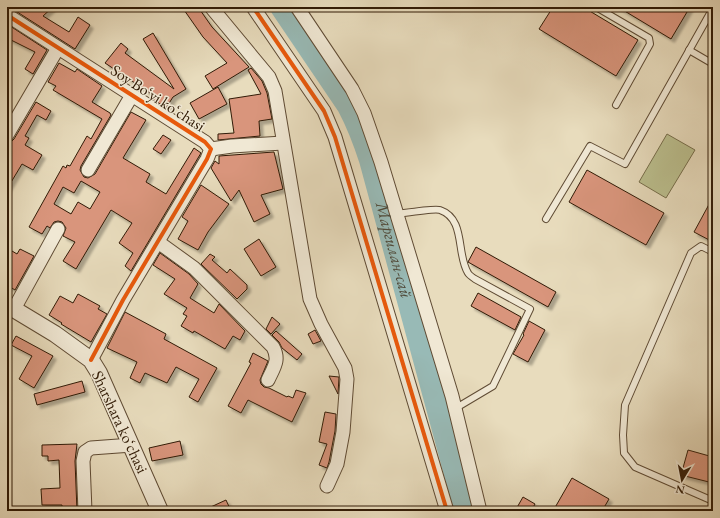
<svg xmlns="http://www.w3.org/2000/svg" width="720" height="518" viewBox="0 0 720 518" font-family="'EB Garamond',serif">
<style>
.green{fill:#bbbf8e;stroke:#766d4a}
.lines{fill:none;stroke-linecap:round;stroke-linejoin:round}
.river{stroke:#98bab6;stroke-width:22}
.building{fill:#d9957c;stroke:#311b06;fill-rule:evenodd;filter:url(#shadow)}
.service-casing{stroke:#5f4b34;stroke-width:8}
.minor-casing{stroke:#5f4b34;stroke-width:15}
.tertiary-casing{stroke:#5f4b34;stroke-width:18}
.service{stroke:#f0e8d4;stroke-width:6}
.minor{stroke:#f0e8d4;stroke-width:13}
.tertiary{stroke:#f0e8d4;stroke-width:16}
.cycleway-casing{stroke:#f0e8d4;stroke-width:6}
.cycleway{stroke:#e8590c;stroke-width:4}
.labels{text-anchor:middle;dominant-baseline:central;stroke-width:3;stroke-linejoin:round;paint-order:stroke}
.street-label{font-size:16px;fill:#311b06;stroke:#f0e8d4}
.water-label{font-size:17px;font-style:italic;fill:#504b3b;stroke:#f0e8d4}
</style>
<defs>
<filter id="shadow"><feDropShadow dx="3.5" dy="3.5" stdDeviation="1" flood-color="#0004"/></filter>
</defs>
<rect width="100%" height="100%" fill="#e8dcbd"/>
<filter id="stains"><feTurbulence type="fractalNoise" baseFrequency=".005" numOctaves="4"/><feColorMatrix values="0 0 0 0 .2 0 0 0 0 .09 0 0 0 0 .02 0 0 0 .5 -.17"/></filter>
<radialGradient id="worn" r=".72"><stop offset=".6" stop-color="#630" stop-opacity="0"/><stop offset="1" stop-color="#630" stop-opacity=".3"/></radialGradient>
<polygon class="green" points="667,134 695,150 666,198 639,182"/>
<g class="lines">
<path class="river" id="s1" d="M281 7 348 106C357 123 364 141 370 160L465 511"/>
</g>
<g class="building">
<polygon points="7,7 53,7 43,16 69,32 78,17 90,25 75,49 11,8"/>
<polygon points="182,7 198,7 212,27 249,67 213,89 205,76 227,63 203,37"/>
<polygon points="553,7 583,7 638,40 616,76 539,29"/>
<polygon points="618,7 690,7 671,39"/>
<polygon points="7,24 47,50 33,74 25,69 35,52 7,38"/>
<polygon points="153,33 186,89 173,97 166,108 151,98 153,95 105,63 121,43 128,49 125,53 174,89 143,39"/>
<path d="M59 63 75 72 77 69 102 86 92 102 110 113 111 115 81 166 80 170 84 177 88 178 95 174 131 112 146 120 123 158 150 174 146 182 166 194 194 148 201 153 131 271 125 266 133 253 119 243 132 223 111 210 76 269 63 261 75 242 63 236 66 228 62 222 58 221 54 222 50 228 47 226 42 234 29 227 63 166 66 168 67 165 70 166 87 136 91 139 102 119 53 90 56 86 48 82ZM81 181 100 192 90 209 78 202 71 214 54 204 63 187 74 193Z"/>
<polygon points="251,68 262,81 267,93 272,119 259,121 260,136 218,140 218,134 234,133 229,99 261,94 248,70"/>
<polygon points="218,87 227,104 199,119 190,103"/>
<polygon points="36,102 51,111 46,120 37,115 25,136 29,138 25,145 42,155 33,170 22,164 7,189 7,143 11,142 14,139"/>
<polygon points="163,135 171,140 161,154 153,149"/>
<polygon points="274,152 283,189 261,195 270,214 254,222 239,190 231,201 211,168 215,161 219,164 219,156"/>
<polygon points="587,170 664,213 646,245 569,202"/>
<polygon points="201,185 229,204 208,232 198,250 178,239 188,221 182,217"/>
<polygon points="713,197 713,242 694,232"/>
<polygon points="259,239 276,267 261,276 244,249"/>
<polygon points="476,247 556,292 548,307 468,262"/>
<polygon points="7,248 17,254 20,249 34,256 15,290 7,285"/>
<polygon points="160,253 189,274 198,284 190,298 214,313 219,304 245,331 240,340 233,336 225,349 194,331 193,333 181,326 187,316 183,314 187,308 164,294 175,279 153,265"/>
<polygon points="210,254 215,257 212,260 227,273 230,269 247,285 247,289 237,299 201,264"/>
<polygon points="478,293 521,317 515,330 471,306"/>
<polygon points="78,294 100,306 98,309 107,314 91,342 61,324 62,323 49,315 60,296 73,303"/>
<polygon points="125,312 166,334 164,339 217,368 198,402 189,397 199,379 176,367 167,383 145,373 140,383 130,378 137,362 107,348"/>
<polygon points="272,317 280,324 271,334 266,329"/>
<polygon points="529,321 545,330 528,362 513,354 524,335 523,334"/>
<polygon points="315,330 321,341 313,344 308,334"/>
<polygon points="276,331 302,354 297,360 282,348 279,342 272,335"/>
<polygon points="16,336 53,356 34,388 19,379 32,356 11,345"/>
<polygon points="253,353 268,361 260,380 261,384 264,387 269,388 287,397 288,396 293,398 296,390 306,393 292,422 248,400 241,413 228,406 251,363 249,362"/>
<polygon points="329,376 339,377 338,394"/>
<polygon points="82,381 85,392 37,405 34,394"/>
<polygon points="325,412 336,414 335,431 329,462 327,468 319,465 327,444 319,442"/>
<polygon points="180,441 183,455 152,461 149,448"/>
<polygon points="77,444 75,461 77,511 62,511 62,505 42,505 41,489 60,488 59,460 48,461 48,456 42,456 42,445"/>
<polygon points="688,450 713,457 713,483 681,475"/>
<polygon points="572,478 609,499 602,511 553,511"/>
<polygon points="523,497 535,504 531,511 515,511"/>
<polygon points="226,500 231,511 202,511"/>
</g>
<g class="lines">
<defs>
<g id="service">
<polyline points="596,7 649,38 650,44 616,105"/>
<polyline points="689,50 713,64"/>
<path d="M397 214C405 213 435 208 440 210 466 219 456 254 468 273 469 275 472 277 475 279L530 309 493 386 456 408"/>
<polyline points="546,219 590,146 625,164 713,8"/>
<polyline points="713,252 701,246 691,253 625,405 623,435 624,453 635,467 713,501"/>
</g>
<g id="minor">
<polyline points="211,7 269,77 275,91 310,299 321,324 345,368 347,379 343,432 337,464 327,486"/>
<polyline points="253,7 324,111 335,137 447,511"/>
<polyline points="297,7 352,89 364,113 381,162 452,396 480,511"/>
<polyline points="7,15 205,142 211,149 207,159 123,300 91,360"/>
<polyline points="7,135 58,48"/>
<polyline points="211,149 232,146 283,143"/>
<polyline points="88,170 132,95"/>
<path d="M158 242 194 268 273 347C280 360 274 367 268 380"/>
<polyline points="14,309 58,229"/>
<polyline points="85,511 83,461 85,452 91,448 132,445"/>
</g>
<polyline id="tertiary" points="7,305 55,334 91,360 99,373 160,511"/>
</defs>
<use href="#service" class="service-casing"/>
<use href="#minor" class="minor-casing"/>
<use href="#tertiary" class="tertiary-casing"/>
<use href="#service" class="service"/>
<use href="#minor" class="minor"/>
<use href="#tertiary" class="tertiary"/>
<defs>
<g id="cycleway">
<polyline points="253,7 324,111 335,137 447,511"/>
<polyline points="7,15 205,142 211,149 207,159 123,300 91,360"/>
</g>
</defs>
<use href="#cycleway" class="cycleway-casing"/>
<use href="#cycleway" class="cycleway"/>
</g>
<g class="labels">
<g class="street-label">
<text transform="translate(158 98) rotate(33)">Soy Boʻyi koʻchasi</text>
<text transform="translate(120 422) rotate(65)">Sharshara koʻchasi</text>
</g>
<g class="water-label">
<text stroke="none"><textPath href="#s1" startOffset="271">Маргилан-сай</textPath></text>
</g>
</g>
<rect width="720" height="518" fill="none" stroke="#e8dcbd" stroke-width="24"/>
<rect x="8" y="8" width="704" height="502" fill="none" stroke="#311b06" stroke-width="2"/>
<rect x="12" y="12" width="696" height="494" fill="none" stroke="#311b06"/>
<g transform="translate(682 480) rotate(190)" stroke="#f0e8d4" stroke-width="3" paint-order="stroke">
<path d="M0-3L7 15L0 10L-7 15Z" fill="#311b06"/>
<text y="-6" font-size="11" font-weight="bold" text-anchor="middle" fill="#311b06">N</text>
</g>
<rect width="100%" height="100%" filter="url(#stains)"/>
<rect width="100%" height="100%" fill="url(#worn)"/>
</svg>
